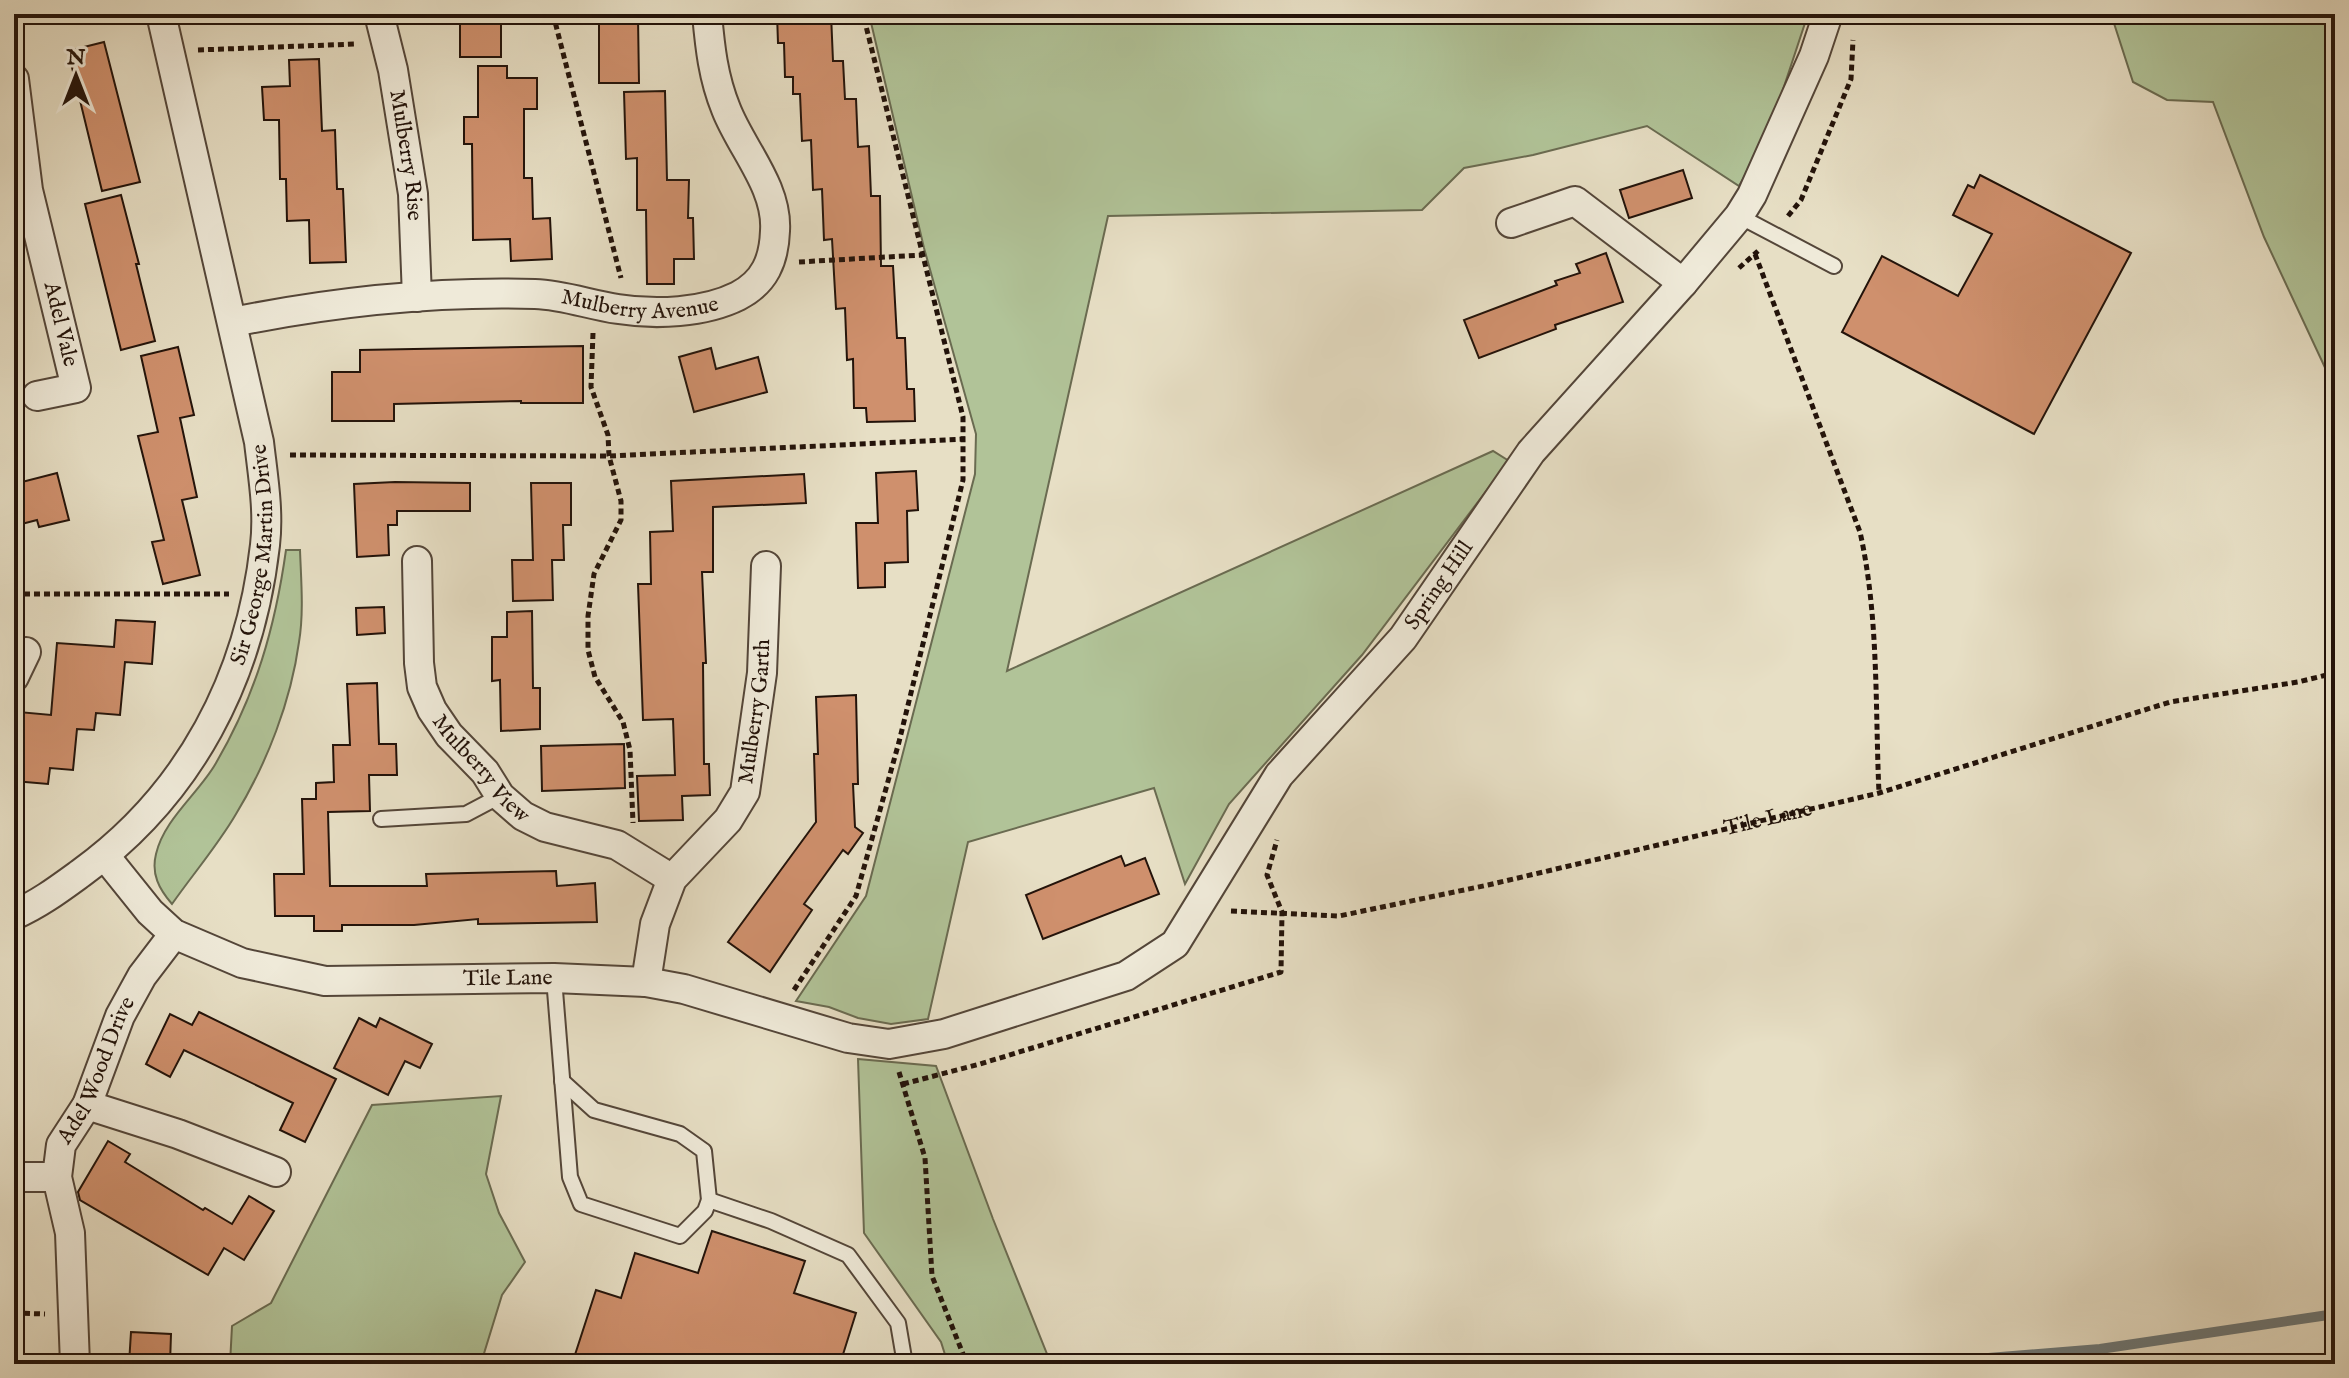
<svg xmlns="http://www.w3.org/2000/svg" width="2349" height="1378" viewBox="0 0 2349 1378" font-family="'IM FELL English',serif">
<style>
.green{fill:#b1c398;stroke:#6a6b51;stroke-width:2}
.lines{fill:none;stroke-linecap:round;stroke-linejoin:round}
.stream{stroke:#6c7777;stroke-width:10}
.building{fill:#cf906d;stroke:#23130a;stroke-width:2}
.lane-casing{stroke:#544639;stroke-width:18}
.street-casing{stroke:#544639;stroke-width:32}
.path{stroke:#23130a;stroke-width:5;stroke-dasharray:6 4;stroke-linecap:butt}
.lane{stroke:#efead9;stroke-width:14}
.street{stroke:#efead9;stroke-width:28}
.labels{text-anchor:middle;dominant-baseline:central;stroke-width:7;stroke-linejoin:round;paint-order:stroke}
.street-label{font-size:22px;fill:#23130a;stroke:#efead9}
</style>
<rect width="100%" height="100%" fill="#e7dfc5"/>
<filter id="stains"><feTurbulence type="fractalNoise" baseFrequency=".0025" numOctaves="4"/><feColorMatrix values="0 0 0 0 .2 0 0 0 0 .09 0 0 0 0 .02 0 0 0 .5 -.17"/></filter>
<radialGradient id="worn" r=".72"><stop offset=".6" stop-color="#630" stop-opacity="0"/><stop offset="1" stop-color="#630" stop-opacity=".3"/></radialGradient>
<g class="green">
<polygon points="869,14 1808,14 1768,135 1739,186 1647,126 1533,155 1464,168 1422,210 1108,216 1007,671 1493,451 1509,461 1362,655 1229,804 1185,884 1154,788 968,842 928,1019 891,1024 858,1018 829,1007 796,1001 866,896 975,474 976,434 924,248"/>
<polygon points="2111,14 2335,14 2335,389 2264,237 2213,102 2167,100 2133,82"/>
<path d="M286 550H300C301 579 304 612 299 642 291 701 267 763 236 814 218 845 193 874 172 904 159 889 151 874 156 854 164 819 199 793 216 763 256 694 275 628 286 550Z"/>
<polygon points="858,1059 936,1066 993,1219 1051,1364 948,1364 941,1342 864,1233"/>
<polygon points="501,1096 486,1174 499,1213 525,1262 502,1295 482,1360 484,1364 230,1364 232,1326 271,1303 372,1105"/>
</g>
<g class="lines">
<polyline class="stream" points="1915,1364 2100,1349 2335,1314"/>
</g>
<g class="building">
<polygon points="777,14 831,14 833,61 843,61 845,99 856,99 858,147 869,146 871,196 880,196 881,266 893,266 897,338 905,338 907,389 914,389 915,421 867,422 866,408 854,408 853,359 847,360 845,308 836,309 832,239 824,240 822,189 813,190 811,140 802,141 800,94 793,94 793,77 785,77 784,43 778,43"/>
<rect x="460" y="17" width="41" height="40"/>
<polygon points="599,17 638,17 639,83 599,83"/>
<polygon points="104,42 140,182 102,191 68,51"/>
<polygon points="319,59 322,131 335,130 337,189 343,189 346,262 310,263 309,220 287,221 286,179 280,179 279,120 264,120 262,87 290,86 289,60"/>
<polygon points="478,66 507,66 507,78 537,78 537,109 524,109 524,178 532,178 533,219 550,218 552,259 511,261 510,239 473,240 472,144 464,144 464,117 478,117"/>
<polygon points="665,91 667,180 689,180 688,218 693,218 694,259 674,259 674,284 647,284 646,210 637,210 637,158 626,159 624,92"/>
<polygon points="1683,170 1692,198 1629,218 1620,190"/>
<polygon points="1980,175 2131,253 2034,434 1842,332 1882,256 1958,296 1992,234 1953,215 1968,185 1974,188"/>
<polygon points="121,195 139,264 136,264 155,341 121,350 85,204"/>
<polygon points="1606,253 1623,302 1555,325 1556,329 1479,358 1464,320 1557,285 1555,281 1580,273 1576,264"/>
<polygon points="583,346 583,403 521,403 521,401 394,404 394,421 332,421 332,372 360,372 360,350"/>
<polygon points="178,347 194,415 180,418 197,497 182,500 200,575 163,584 152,542 164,540 138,436 158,432 141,356"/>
<polygon points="711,348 716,369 758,357 767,392 694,412 679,357"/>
<polygon points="916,471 918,510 907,511 908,562 885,563 885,587 858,588 856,523 878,523 876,473"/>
<polygon points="57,473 69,520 39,527 37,520 14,526 14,484"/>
<polygon points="804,474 806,503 713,507 713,572 702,572 706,663 703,663 704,764 709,764 710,795 682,796 683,820 639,821 637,776 675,775 673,719 643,720 638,584 651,584 650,532 673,531 671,481"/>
<polygon points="395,482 470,483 470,511 397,511 397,525 388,525 389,555 357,557 354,484"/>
<polygon points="531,483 571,483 571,525 563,525 564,560 552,560 553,600 513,601 512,560 533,560"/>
<polygon points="384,607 385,633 357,635 356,608"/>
<polygon points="532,611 533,688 540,688 540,729 501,731 500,680 492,681 492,637 507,637 507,612"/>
<polygon points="116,620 155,622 152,664 125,662 120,715 96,713 94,730 77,729 73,770 50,768 48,784 14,781 14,724 18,725 19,712 51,715 57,643 114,647"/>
<polygon points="377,683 379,744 396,744 397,775 369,775 370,811 328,812 330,886 427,886 426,874 556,871 557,886 595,883 597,922 478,924 478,919 414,925 342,925 342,931 314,931 314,916 275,916 274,874 304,874 302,799 316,799 316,783 334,782 333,745 350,745 347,684"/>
<polygon points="856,695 858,784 853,784 855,827 863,833 848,854 843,850 804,904 812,910 770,972 728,942 816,822 814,754 818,754 816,697"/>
<polygon points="624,744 625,788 542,791 541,746"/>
<polygon points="1121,856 1125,866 1145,858 1159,894 1043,939 1026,895"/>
<polygon points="199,1012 336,1079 305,1142 280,1130 293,1103 184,1050 170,1077 146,1064 170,1014 192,1025"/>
<polygon points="359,1018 376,1027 380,1018 432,1044 420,1068 405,1061 388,1095 334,1068"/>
<polygon points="108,1141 130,1154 125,1162 203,1210 205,1208 232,1224 249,1196 274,1211 244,1260 224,1248 208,1275 80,1200 78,1192"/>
<polygon points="712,1231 805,1261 794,1293 856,1313 840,1364 572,1364 596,1290 621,1298 635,1253 698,1273"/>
<polygon points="131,1332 171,1334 170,1364 129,1364"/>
</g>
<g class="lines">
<defs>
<g id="lane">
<polyline points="1739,216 1834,266"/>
<polyline points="381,819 466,814 500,796"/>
<polyline points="554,978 570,1177 581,1204 680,1236 705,1211 709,1200 771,1221 848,1255 898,1323 905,1364"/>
<polyline points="562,1081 594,1110 680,1134 704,1151 709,1200"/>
</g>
<g id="street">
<path id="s2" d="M379 14 393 70 413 194 417 297"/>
<path id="s3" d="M14 79 28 190 76 388 37 396"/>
<polyline points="1511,223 1575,201 1683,283"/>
<path id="s4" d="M233 322C332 302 434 291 535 294 564 295 590 305 618 309 655 315 704 313 738 296 765 282 774 260 775 231 778 187 741 148 726 109 713 77 710 47 707 14"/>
<path id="s5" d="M417 561 419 663 422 687 432 710 449 735 485 772 500 796 523 816 545 827 617 845 672 879"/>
<polyline points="14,677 26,652"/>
<path id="s6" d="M105 856 150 912 174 934 242 963 325 981 554 978 646 982 684 989 848 1038 889 1044 944 1034 1126 976 1175 944 1279 775 1403 638 1531 452 1683 283 1739 216 1752 195 1814 56 1828 14"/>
<path id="s7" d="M14 915C39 904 59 889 81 873 190 794 250 678 265 545 269 511 263 477 259 442L161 14"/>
<path id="s8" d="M646 982 655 924 672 879 728 820 745 792 762 673 766 566"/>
<polyline points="87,1105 178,1134 276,1172"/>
<polyline points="14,1177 57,1177"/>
<path id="s9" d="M75 1364 70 1233 57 1177 61 1145 87 1105 120 1016 142 976 174 934"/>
</g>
</defs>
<use href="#lane" class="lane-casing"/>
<use href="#street" class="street-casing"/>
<g class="path">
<polyline points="553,14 621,278"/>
<polyline points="198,50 356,44"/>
<polyline points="1788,216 1801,200 1851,79 1853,40"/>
<path d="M1755 254 1860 532C1879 617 1875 706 1879 793"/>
<polyline points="799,262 922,255"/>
<polyline points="1739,268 1758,251"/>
<polyline points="593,333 591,387 608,435 609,456 621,501 621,520 594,574 588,616 588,650 595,677 623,722 630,750 633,823"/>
<polyline points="290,455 609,456 965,439"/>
<polyline points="14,594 229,594"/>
<path id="s1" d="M1231 911 1339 916 1488 885 1879 793 2170 702 2298 682 2335 673"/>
<polyline points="794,990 856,896 899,742 963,480 963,417 863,14"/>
<polyline points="899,1072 925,1158 932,1276 967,1364"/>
<polyline points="903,1084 980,1064 1281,972 1282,912 1267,875 1277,840"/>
<polyline points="14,1313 45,1314"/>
</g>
<use href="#lane" class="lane"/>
<use href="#street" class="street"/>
</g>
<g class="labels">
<g class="street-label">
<text stroke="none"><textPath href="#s2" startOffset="144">Mulberry Rise</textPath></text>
<text stroke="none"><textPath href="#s4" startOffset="410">Mulberry Avenue</textPath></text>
<text stroke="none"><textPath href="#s3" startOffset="250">Adel Vale</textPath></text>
<text stroke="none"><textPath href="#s7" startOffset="456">Sir George Martin Drive</textPath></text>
<text stroke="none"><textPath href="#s6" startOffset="1588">Spring Hill</textPath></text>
<text stroke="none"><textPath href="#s8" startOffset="302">Mulberry Garth</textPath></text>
<text stroke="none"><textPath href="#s5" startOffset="228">Mulberry View</textPath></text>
<text stroke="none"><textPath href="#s1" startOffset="548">Tile Lane</textPath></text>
<text stroke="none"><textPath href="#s6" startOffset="446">Tile Lane</textPath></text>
<text stroke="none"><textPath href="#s9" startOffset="304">Adel Wood Drive</textPath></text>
</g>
</g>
<rect width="2349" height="1378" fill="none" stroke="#e7dfc5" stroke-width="48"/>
<rect x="16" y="16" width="2317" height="1346" fill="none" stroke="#23130a" stroke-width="4"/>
<rect x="24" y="24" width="2301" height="1330" fill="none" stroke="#23130a" stroke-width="2"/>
<g transform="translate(76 76)" stroke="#efead9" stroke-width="6" paint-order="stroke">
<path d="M0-6L14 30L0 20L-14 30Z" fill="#23130a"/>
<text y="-12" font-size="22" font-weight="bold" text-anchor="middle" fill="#23130a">N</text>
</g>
<rect width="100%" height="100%" filter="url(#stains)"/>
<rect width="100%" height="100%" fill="url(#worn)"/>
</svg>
